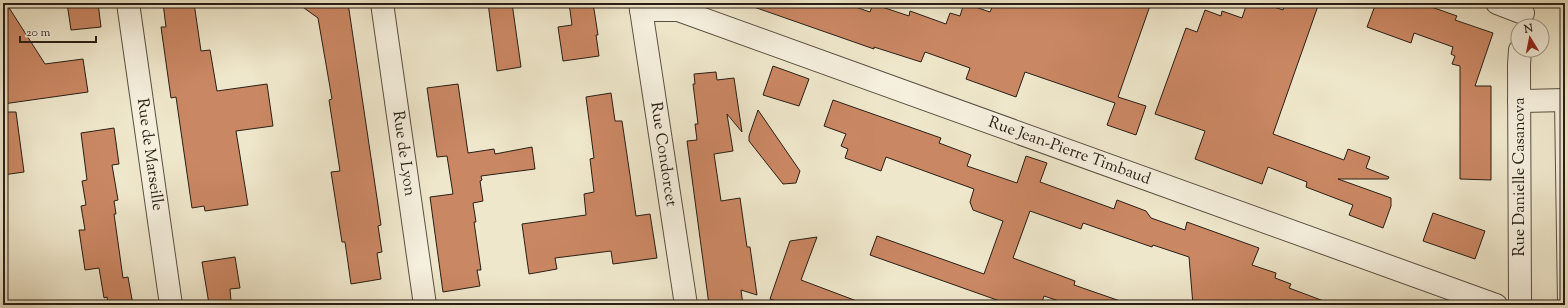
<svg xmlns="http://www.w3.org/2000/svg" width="1568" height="308" viewBox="0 0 1568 308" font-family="'Sorts Mill Goudy',serif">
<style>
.building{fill:#ca8763;stroke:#281e15}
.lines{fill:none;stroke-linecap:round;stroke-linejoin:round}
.service-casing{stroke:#5a5042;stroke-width:14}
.minor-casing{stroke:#5a5042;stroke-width:24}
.service{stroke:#f5efdd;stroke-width:12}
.minor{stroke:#f5efdd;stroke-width:22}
.labels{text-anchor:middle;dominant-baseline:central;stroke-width:3;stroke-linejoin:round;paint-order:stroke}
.street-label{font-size:16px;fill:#281e15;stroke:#f5efdd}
</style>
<rect width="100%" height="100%" fill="#efe7cb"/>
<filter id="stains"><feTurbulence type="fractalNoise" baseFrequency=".005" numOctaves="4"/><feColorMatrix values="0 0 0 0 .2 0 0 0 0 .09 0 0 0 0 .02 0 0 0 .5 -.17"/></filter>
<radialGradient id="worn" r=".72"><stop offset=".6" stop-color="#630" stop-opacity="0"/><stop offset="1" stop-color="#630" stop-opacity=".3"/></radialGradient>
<g class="building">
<polygon points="3,3 6,3 45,64 83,59 88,92 3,104"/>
<polygon points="67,3 98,3 101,27 71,30"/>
<polygon points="163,3 194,3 201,51 210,50 217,91 267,84 273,126 236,131 248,205 205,211 204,206 192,208 176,97 171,98 161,27 166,27"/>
<polygon points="297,3 348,3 381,225 378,226 382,252 377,253 381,279 351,284 345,242 342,242 331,172 340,171 329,100 332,99 318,18"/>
<polygon points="488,3 512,3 521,67 497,71"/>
<polygon points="569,3 593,3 598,35 596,35 599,56 563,61 558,27 572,25"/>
<polygon points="752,3 844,3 870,12 873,4 909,16 910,11 946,24 950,13 960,16 964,3 990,12 994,3 1151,3 1118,97 1146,106 1136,135 1107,125 1115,103 1025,72 1016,97 966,79 970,68 925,52 921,62 874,47 874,49 751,6"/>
<polygon points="1247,3 1262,3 1283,10 1286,3 1319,3 1273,134 1344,160 1348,149 1370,157 1366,168 1389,177 1388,179 1338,179 1391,198 1391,206 1383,228 1349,215 1353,205 1306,187 1307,182 1268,167 1262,184 1195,159 1205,131 1155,114 1186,28 1197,32 1205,10 1221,16 1222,11 1242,18"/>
<polygon points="1376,3 1420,3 1457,16 1455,20 1493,33 1475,86 1491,86 1491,180 1460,179 1460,66 1452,64 1455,56 1451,54 1453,47 1414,33 1411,43 1367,27"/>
<polygon points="773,66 809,79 799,106 763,95"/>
<polygon points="716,72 717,80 734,78 742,132 727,114 733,151 714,154 721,201 740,198 747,247 750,247 757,295 741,290 743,305 709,305 687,141 697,140 695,124 698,124 693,84 695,84 694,74"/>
<polygon points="458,84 468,153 494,149 495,154 532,147 535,169 481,176 482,180 480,181 483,201 473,203 476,222 474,222 481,270 477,270 480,286 443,292 430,197 453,194 447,156 437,157 427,88"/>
<polygon points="611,93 615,121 622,121 636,216 650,214 657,258 613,264 611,251 555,258 557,269 529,274 522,224 586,215 584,194 594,192 590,159 594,158 586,97"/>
<polygon points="833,100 941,138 939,143 971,155 967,166 1017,183 1026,156 1047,163 1040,182 1114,209 1117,200 1146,211 1151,218 1185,230 1187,222 1259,248 1252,265 1276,273 1275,278 1291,284 1289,288 1329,303 1329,305 1193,305 1189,257 1153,245 1152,247 1083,223 1081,229 1030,211 1013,258 1075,281 1074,285 1123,302 1123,305 1071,305 1044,296 1041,305 1011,305 870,255 877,236 984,274 1003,221 973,210 970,202 974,189 886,157 881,171 845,158 848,149 841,146 846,134 824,126"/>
<polygon points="758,110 800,171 796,183 783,184 749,141 749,136"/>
<polygon points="3,112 16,112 24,172 3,175"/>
<polygon points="114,128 119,164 112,165 118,200 114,201 116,214 114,214 123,278 128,277 133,305 108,305 107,297 104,298 99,268 85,270 79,230 85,230 81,206 86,205 82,181 87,180 81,133"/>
<polygon points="1433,213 1485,231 1475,259 1423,241"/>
<polygon points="817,237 801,280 862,303 861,305 788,305 770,299 790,241"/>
<polygon points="235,257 240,288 230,289 231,301 209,304 202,262"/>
</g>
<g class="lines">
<defs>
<polyline id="service" points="1561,100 1564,305"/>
<g id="minor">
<path id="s1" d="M128 3 171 305"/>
<path id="s2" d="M382 3 425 305"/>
<path id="s3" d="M640 3 686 305"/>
<polyline points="1497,3 1523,13"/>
<path id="s4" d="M641 10H678L1496 305"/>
<polyline points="1519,101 1565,100"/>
<polyline points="1520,305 1519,65 1520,50"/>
</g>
</defs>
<use href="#service" class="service-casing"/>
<use href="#minor" class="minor-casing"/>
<use href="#service" class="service"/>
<use href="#minor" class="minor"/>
</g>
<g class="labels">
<g class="street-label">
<text stroke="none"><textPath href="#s4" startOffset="453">Rue Jean-Pierre Timbaud</textPath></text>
<text stroke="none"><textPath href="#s1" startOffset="153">Rue de Marseille</textPath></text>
<text stroke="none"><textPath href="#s2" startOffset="152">Rue de Lyon</textPath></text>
<text stroke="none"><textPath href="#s3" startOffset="153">Rue Condorcet</textPath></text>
<text transform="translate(1520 177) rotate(-90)">Rue Danielle Casanova</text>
</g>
</g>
<rect width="1568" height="308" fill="none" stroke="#efe7cb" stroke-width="16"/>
<rect x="4" y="4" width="1560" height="300" fill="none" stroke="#281e15" stroke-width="2"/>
<rect x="8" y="8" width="1552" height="292" fill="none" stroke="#281e15"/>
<g transform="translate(1530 38) rotate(350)"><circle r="19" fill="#f5efdd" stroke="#a39b8d"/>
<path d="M0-3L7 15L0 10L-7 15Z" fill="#8f2418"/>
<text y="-6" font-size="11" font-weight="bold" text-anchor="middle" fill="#281e15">N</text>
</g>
<path d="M20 36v6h76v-6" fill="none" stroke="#281e15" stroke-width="2"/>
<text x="26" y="36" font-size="12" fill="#281e15" stroke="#f5efdd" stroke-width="3" paint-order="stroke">20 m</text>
<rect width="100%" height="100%" filter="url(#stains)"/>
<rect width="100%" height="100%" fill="url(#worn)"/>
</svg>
